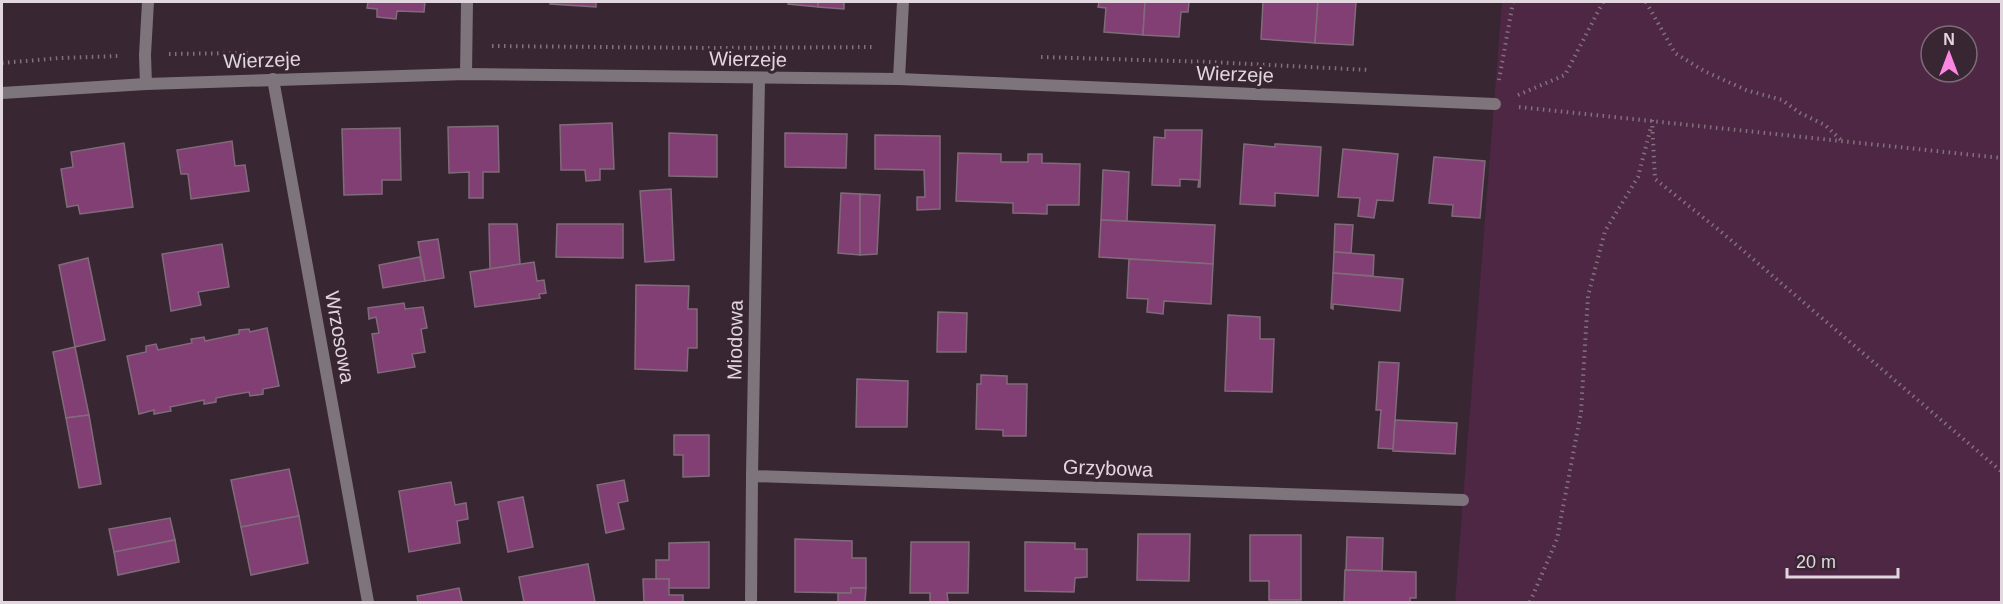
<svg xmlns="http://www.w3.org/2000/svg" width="2003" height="604" viewBox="0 0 2003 604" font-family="Helvetica,sans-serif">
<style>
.green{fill:#4d2744;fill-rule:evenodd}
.building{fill:#823f73;stroke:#806b7a;stroke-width:1.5}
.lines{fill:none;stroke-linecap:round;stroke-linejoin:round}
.path{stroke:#81727d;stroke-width:4;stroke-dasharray:1.5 4.5;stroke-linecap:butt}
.minor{stroke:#7e747b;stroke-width:12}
.labels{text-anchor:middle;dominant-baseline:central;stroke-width:6;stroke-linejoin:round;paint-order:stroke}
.street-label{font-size:20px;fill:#e2d6df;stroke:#382633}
</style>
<rect width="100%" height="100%" fill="#382633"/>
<path class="green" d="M1502 2H2001V602H1455ZM1931 36H1967V72H1931Z"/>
<g class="building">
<polygon points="368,2 425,2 424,12 397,11 396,19 377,17 377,9 367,8"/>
<polygon points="550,2 596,2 596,7 550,4"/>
<polygon points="789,2 818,2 818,7 788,4"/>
<polygon points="818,2 844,2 844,9 818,7"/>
<polygon points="1099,2 1145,2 1143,35 1104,32 1106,8 1098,7"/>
<polygon points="1145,2 1189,2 1188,12 1181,12 1179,37 1143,35"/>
<polygon points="1263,2 1318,2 1315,43 1261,39"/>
<polygon points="1318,2 1356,2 1353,45 1315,43"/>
<polygon points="612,123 614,169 600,169 600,180 586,181 585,170 561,170 560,125"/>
<polygon points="498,126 499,172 483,172 483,198 469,198 469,172 449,173 448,127"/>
<polygon points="400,128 401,180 382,180 382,194 344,195 342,129"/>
<polygon points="1165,130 1202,130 1200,187 1198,187 1199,180 1180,179 1180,186 1152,185 1154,137 1165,138"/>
<polygon points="669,133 717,135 717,177 669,176"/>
<polygon points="785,133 847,134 846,168 785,167"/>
<polygon points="875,135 940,136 940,209 917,210 917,197 925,197 924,170 875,169"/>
<polygon points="232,141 235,166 245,165 249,191 191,199 188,174 181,174 177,150"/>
<polygon points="124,143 133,207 80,214 78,205 67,207 61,169 73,167 71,152"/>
<polygon points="1244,144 1275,147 1275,144 1278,144 1321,147 1318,196 1275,193 1275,206 1240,204"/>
<polygon points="1343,149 1398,154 1393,201 1377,200 1374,218 1358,216 1360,198 1338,197"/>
<polygon points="958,153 1001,154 1001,162 1028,162 1028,154 1042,154 1042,163 1080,164 1079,205 1047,205 1047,214 1013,213 1013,203 956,201"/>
<polygon points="1434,157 1485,161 1480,218 1452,216 1453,205 1429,203"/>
<polygon points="1103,170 1129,172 1127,221 1101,220"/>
<polygon points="671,189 674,260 645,262 640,191"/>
<polygon points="841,193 860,194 860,255 838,253"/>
<polygon points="860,194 880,195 877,254 860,255"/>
<polygon points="1101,220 1215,225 1213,264 1099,257"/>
<polygon points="489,224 517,224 520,264 490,269"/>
<polygon points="557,224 623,224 623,258 556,257"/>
<polygon points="1335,224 1353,225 1351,253 1334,252"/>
<polygon points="438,239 444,278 425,281 418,242"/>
<polygon points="222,244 229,287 198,292 201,305 171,311 162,254"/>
<polygon points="1334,252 1374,255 1373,276 1333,273"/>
<polygon points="420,257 425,281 383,288 379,265"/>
<polygon points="88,258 105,340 75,347 59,265"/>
<polygon points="1129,259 1213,264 1211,304 1164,301 1163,314 1147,312 1148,299 1127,298"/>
<polygon points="534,262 537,281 544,280 546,293 539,294 540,298 475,307 470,272"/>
<polygon points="1333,273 1403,279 1400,311 1333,304 1333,309 1331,308"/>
<polygon points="636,285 689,286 688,309 697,309 697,348 688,348 687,371 635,369"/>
<polygon points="404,303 405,309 423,307 427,328 421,329 425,352 412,354 415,367 378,373 372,334 379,333 376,317 369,319 368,308"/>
<polygon points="938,312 967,313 966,352 937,352"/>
<polygon points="1228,315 1260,317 1260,339 1274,339 1272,392 1225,391"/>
<polygon points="267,328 279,386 263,389 263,394 250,396 249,392 231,395 216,398 216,402 204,404 204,400 170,407 171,411 154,414 154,410 139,414 127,356 146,352 146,346 156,344 158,350 192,343 191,339 204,337 205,341 239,334 239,330 249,329 250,332"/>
<polygon points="75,347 89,415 66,418 53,352"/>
<polygon points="1379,362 1399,363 1393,449 1378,448 1381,410 1376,410"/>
<polygon points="981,375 1007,376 1007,384 1027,384 1026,436 1003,436 1003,430 976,429 977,384 981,384"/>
<polygon points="857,379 908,381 907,427 856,427"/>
<polygon points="89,415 101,484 79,488 66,418"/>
<polygon points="1395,420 1457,423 1455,454 1393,451"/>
<polygon points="674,435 709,435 709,476 683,477 683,455 674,455"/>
<polygon points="289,469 299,516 241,527 231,480"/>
<polygon points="624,480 628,501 618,503 624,529 606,533 597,485"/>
<polygon points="451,482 455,505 466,503 468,519 457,521 460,543 409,552 399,491"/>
<polygon points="523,497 533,547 508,552 498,502"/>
<polygon points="299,516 308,563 251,575 241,527"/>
<polygon points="170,518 175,540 114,552 109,529"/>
<polygon points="1138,534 1190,534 1189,581 1137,580"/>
<polygon points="1250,535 1301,535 1301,600 1269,600 1269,581 1250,581"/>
<polygon points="1347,537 1383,538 1382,571 1346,570"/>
<polygon points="795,539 852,541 852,558 866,558 866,588 851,588 851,593 795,592"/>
<polygon points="175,540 179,562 118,575 114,552"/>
<polygon points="709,542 709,588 669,588 669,579 656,579 656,560 669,560 669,543"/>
<polygon points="911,542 969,542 968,593 947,593 948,602 930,602 930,593 910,593"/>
<polygon points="1025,542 1075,543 1075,549 1087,549 1087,577 1075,578 1074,592 1025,591"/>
<polygon points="588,564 595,602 524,602 519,577"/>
<polygon points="1345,570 1416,572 1416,598 1410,598 1410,602 1344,602"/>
<polygon points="643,579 669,579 669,595 683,595 683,602 644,602"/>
<polygon points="459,588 462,602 418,602 417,596"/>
<polygon points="851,588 866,588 865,602 838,602 838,593 851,593"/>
</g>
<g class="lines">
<g class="path">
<polyline points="1646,2 1675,53 1704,71 1746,90 1782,100 1800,113 1825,125 1841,140"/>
<polyline points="492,46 712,48 875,47"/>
<polyline points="169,54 248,53"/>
<polyline points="1041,57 1210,62 1369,70"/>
<polyline points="2,63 60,58 119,56"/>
<polyline points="1499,80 1513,2"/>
<polyline points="1518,95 1565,75 1603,2"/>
<polyline points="1519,107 2002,158"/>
<polyline points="1652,120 1655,179 1719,230 2002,472"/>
<polyline points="1530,602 1557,539 1581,412 1588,296 1605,231 1638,177 1651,127"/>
</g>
<g class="minor">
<polyline points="466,74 467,2"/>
<polyline points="273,79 368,602"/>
<polyline points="899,79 903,2"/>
<polyline points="146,84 145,55 148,2"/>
<polyline points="2,93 146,84 466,74 899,79 1495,104"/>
<polyline points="752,476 1463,500"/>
<polyline points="751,602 752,476 759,79"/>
</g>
</g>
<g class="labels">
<g class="street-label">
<text transform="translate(748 59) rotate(1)">Wierzeje</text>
<text transform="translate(262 60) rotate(-2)">Wierzeje</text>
<text transform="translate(1235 74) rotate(2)">Wierzeje</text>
<text transform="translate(340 337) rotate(80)">Wrzosowa</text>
<text transform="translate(735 340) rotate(-89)">Miodowa</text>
<text transform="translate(1108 468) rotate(2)">Grzybowa</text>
</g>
</g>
<rect width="2003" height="604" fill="none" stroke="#e2d6df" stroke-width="6"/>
<g transform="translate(1949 54)"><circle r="28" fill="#382633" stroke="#7c6c78" stroke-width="1.5"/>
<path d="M0-4.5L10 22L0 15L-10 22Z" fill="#fd86e2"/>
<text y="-9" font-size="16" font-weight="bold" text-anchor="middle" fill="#e2d6df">N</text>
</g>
<path d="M1787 568v9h111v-9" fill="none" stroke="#e2d6df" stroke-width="3"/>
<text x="1796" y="568" font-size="18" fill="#e2d6df" stroke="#382633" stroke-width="4.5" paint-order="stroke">20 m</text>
</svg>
